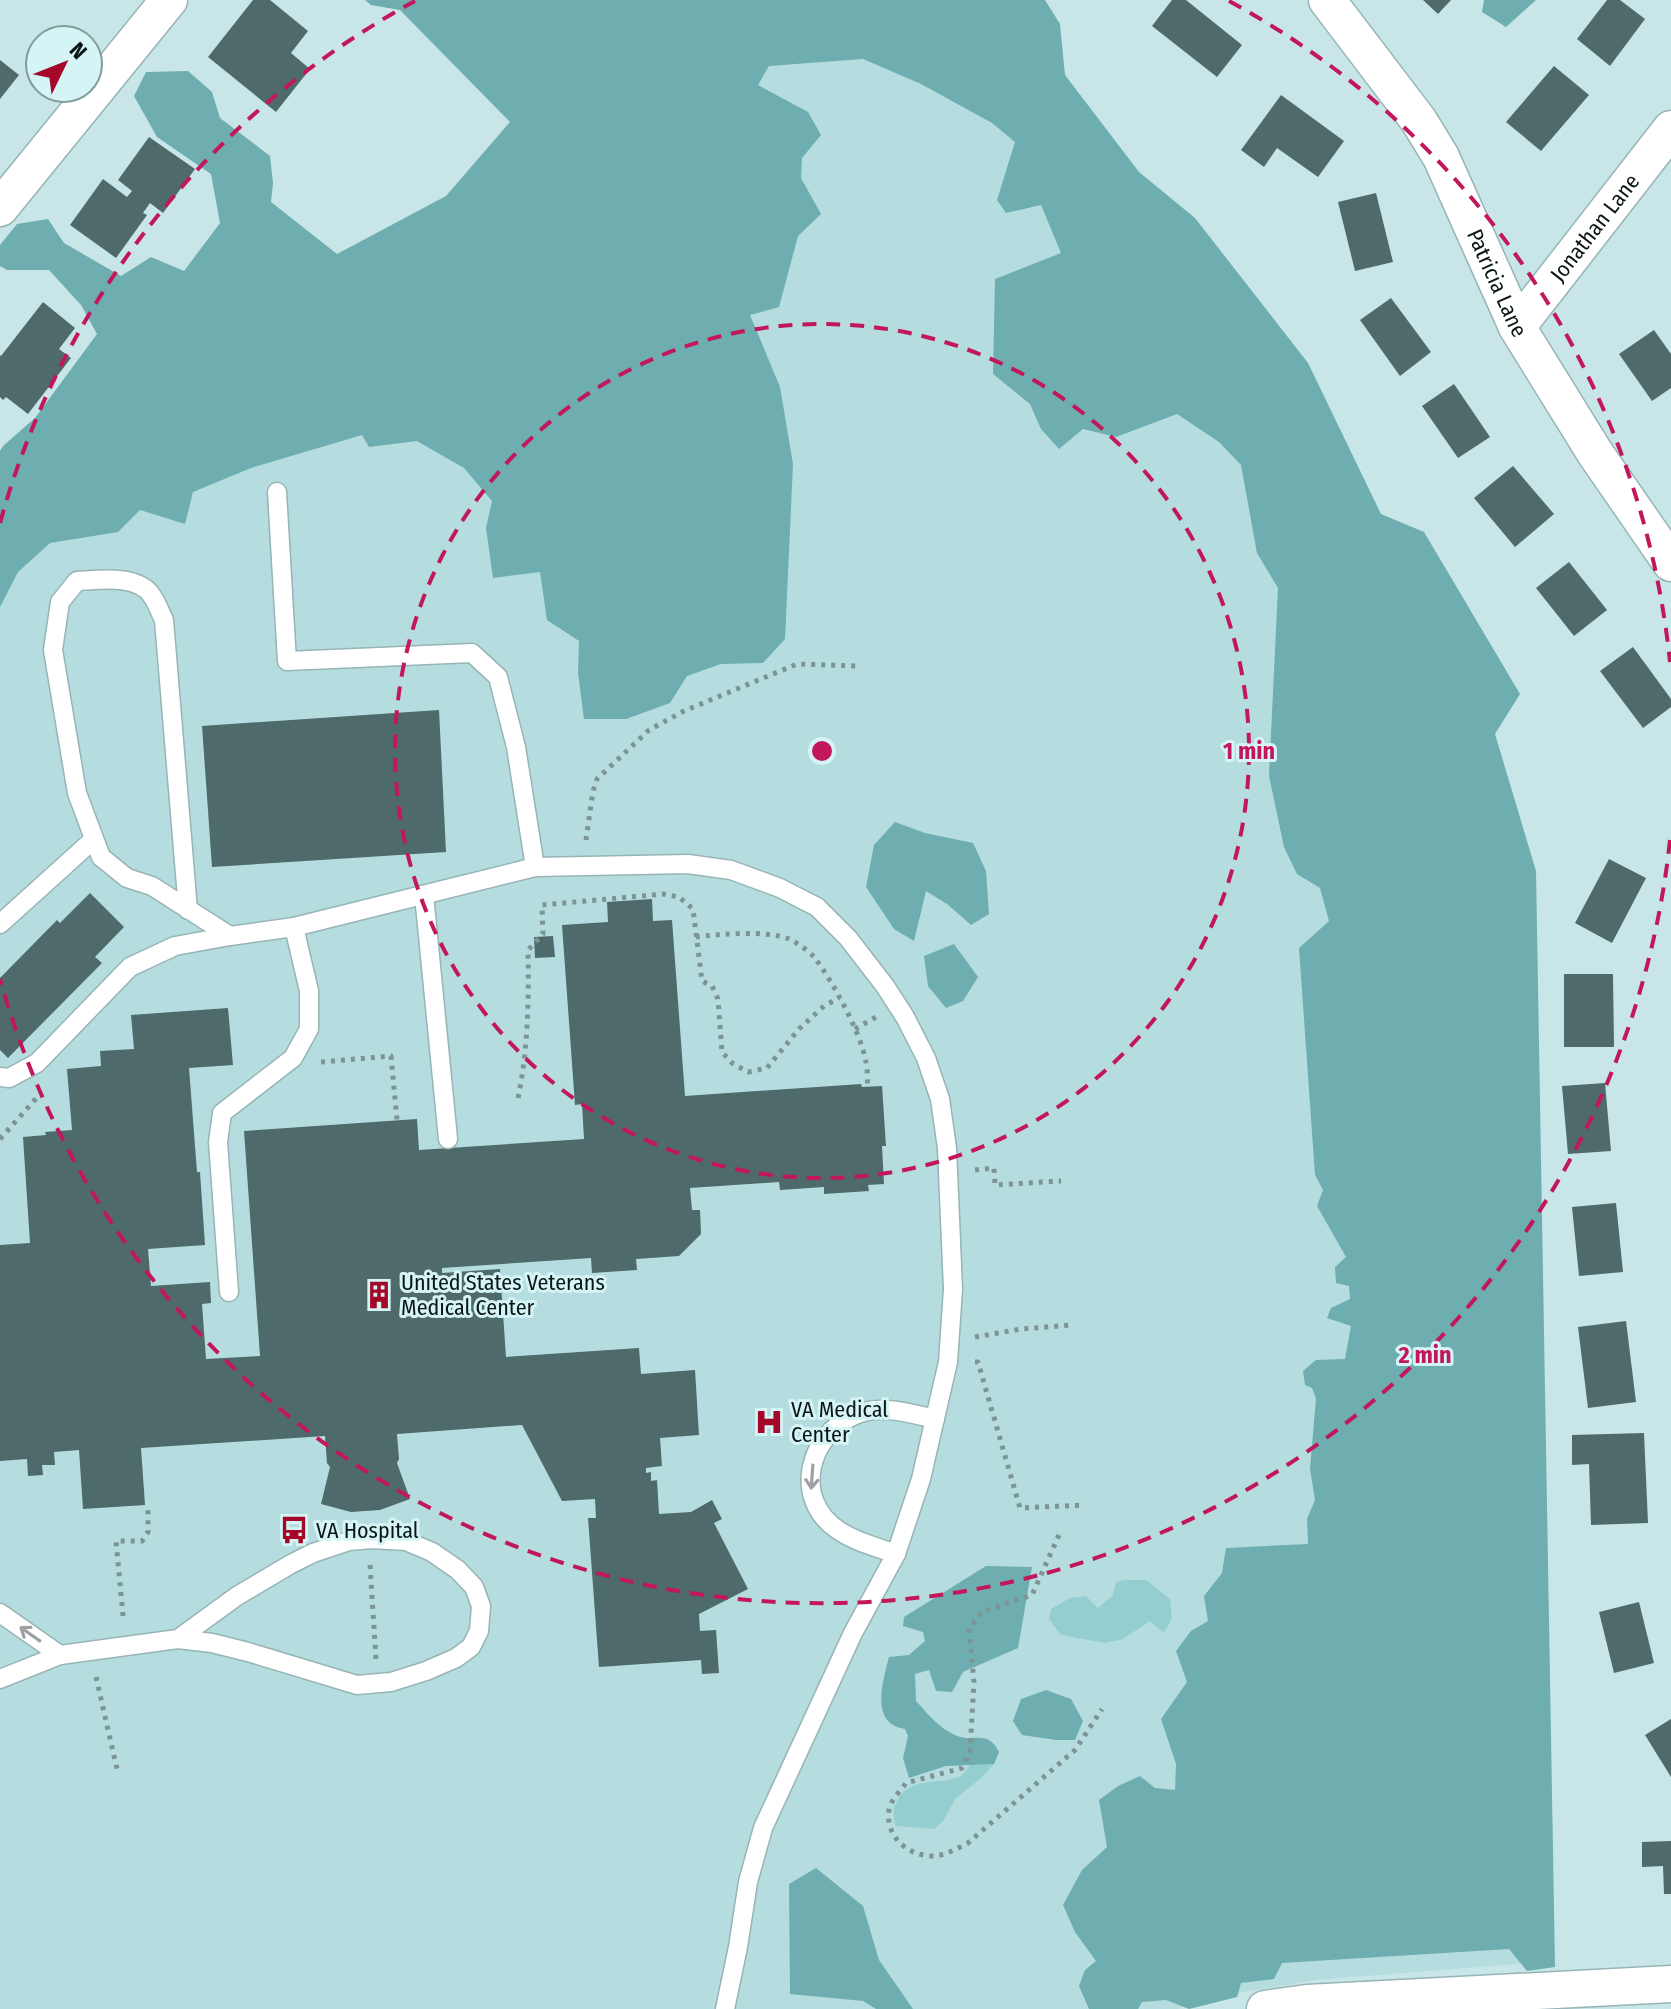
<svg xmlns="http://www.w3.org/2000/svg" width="1671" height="2009" viewBox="0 0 1671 2009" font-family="'Fira Sans Condensed',sans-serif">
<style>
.built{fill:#b5dddf}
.green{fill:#95ced1}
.forest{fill:#6eadb0}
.building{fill:#4e6a6b}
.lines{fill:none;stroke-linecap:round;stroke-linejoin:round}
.lane-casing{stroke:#97b4b6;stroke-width:21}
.street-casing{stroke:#97b4b6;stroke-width:39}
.path{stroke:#7d9495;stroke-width:5;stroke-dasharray:4 6;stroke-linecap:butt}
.lane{stroke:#fff;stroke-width:18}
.street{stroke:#fff;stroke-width:36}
.oneway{stroke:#9da1a1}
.ring{fill:none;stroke:#c2185b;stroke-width:4;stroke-dasharray:14 10}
.labels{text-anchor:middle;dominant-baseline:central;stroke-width:6;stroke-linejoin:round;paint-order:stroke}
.street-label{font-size:22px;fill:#0a1515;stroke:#d5f4f5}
.poi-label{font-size:22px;fill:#0a1515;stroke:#d5f4f5;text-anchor:start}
.centre{fill:#c2185b;stroke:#d5f4f5;stroke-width:4}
.ring-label{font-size:24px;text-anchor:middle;font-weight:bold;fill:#c2185b;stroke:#d5f4f5;stroke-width:6;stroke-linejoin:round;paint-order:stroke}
</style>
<rect width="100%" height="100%" fill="#c8e6e8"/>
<polygon class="built" points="676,0 1004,0 1270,364 1543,1962 1316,1980 1202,1999 1178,2009 0,2009 0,528 338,264 451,234"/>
<g class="green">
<polygon points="1124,1580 1146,1580 1170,1599 1172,1619 1164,1633 1150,1621 1123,1639 1105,1643 1061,1635 1049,1619 1051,1609 1070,1598 1086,1596 1098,1608 1113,1595 1116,1582"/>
<path d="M994 1764 980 1779 955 1799 944 1820 934 1829 896 1826C893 1816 892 1810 897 1801 912 1774 941 1787 962 1775 964 1773 969 1767 970 1765Z"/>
</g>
<g class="forest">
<polygon points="365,0 1045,0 1060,24 1065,75 1139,172 1195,218 1308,363 1381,514 1424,532 1520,694 1495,734 1536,871 1555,1967 1527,1971 1509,1949 1282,1963 1274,1979 1241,1983 1237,1997 1189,2009 1166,2000 1142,2002 1138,2009 1089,2009 1079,1986 1085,1970 1096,1961 1075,1932 1063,1905 1082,1870 1107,1847 1099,1800 1118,1786 1140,1776 1155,1788 1175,1790 1176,1764 1161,1719 1187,1682 1176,1651 1191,1631 1208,1621 1204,1596 1222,1573 1226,1548 1308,1544 1307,1519 1315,1500 1310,1469 1316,1398 1312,1388 1305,1385 1303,1371 1316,1360 1345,1359 1351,1326 1327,1318 1331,1308 1350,1299 1349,1286 1336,1283 1335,1267 1346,1257 1317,1206 1323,1190 1315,1175 1299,948 1329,921 1320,888 1297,874 1284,847 1269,776 1278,588 1257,553 1241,465 1219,442 1177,414 1116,437 1083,429 1059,449 1041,429 1030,404 993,374 995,279 1061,253 1041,205 1006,213 997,200 1015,142 992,123 921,84 863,59 769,66 758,85 808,112 821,135 802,158 801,178 821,214 798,236 779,307 750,315 780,387 793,464 785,639 763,663 721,664 687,676 670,703 626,719 584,719 578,673 579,641 547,620 540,572 493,578 486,528 492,501 464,468 417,441 369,447 362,435 251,468 193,492 185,524 140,510 118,532 50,543 18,572 0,607 0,451 3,446 35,418 97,334 81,305 49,270 7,270 0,266 0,245 17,224 48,219 64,243 121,276 151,257 184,271 220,223 211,174 157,137 134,96 146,72 188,71 212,92 220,118 270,156 273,183 271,202 337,254 446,196 510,122 400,10 371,5"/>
<polygon points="1484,0 1536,0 1506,27 1482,12"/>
<polygon points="895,822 925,833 973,843 986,871 989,914 971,925 947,904 926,891 914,941 894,929 866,887 874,845"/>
<polygon points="954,944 978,977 963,1001 946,1008 928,986 924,956"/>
<path d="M986 1566 1032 1567 1018 1648 963 1672 952 1692 936 1691 929 1670 915 1674 916 1701C927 1713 939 1728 955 1735 973 1744 987 1728 999 1752L994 1764 946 1766 909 1778 903 1758 908 1736 905 1729C869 1724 883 1681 889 1657L909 1655 925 1641 923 1632 903 1626 904 1617Z"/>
<polygon points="1046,1690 1071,1699 1083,1721 1075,1740 1056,1740 1022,1735 1013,1721 1021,1699"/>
<polygon points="816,1868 863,1906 879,1960 913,2009 876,2009 863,2001 790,1994 789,1884"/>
</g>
<g class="building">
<polygon points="253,0 270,0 308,31 291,53 310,69 276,112 208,57"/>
<polygon points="1172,0 1186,0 1242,45 1217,77 1152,26"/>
<polygon points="1423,0 1451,0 1438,14"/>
<polygon points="1607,0 1620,0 1645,19 1610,66 1577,39"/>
<polygon points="0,60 19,75 0,99"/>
<polygon points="1554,66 1589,95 1541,151 1506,122"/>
<polygon points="1281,95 1344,141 1318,177 1277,148 1264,167 1241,150"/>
<polygon points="149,137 195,169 163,213 150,203 143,213 147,215 116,258 70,225 103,179 127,197 132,191 118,180"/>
<polygon points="1376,193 1393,262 1355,271 1338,202"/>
<polygon points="1391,298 1431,352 1400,376 1360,320"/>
<polygon points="43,302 75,328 59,349 71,358 28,414 6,397 3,400 0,397 0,355 1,356"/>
<polygon points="1654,330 1671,354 1671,388 1652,401 1619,354"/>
<polygon points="1454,384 1490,437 1458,458 1422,406"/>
<polygon points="1513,466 1554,514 1515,547 1474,498"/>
<polygon points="1569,562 1607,610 1574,636 1536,588"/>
<polygon points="1633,647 1671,699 1671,707 1643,728 1600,671"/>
<polygon points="439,710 446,852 212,867 202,726"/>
<polygon points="1609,859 1646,878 1612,943 1575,923"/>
<polygon points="90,893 124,927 95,957 102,963 8,1058 0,1050 0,978 57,920 60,923"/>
<polygon points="652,899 653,921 672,920 685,1096 861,1084 862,1087 882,1086 886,1146 882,1146 884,1184 868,1185 869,1191 824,1194 824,1187 780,1190 779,1182 690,1188 692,1210 700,1210 701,1234 679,1256 636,1259 637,1270 592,1273 591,1258 442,1268 442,1273 500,1269 506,1357 639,1348 641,1374 695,1370 699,1435 660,1438 662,1466 646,1468 646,1473 651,1472 651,1481 657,1480 659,1514 691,1512 712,1500 722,1519 714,1523 748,1589 699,1614 700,1631 716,1630 719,1673 702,1674 701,1660 599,1667 588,1518 596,1518 595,1499 562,1501 522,1425 397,1434 399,1459 397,1463 410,1499 380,1510 365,1511 351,1512 321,1504 330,1467 327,1463 325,1436 141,1448 145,1505 83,1509 79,1450 54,1452 55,1465 42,1465 43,1475 28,1476 27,1459 0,1461 0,1245 30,1243 23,1137 46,1135 45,1132 72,1130 67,1069 101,1066 100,1051 134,1049 131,1015 228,1008 233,1065 189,1068 197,1172 200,1172 205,1245 148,1249 151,1286 210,1282 211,1303 202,1304 206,1359 260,1356 244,1131 417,1119 419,1150 584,1139 582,1104 575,1105 562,925 608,922 607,902"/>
<polygon points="553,936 555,957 535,958 534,937"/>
<polygon points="1564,974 1613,974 1614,1047 1564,1047"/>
<polygon points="1605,1083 1611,1151 1568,1154 1562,1086"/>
<polygon points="1616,1203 1623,1272 1579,1276 1572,1207"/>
<polygon points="1626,1321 1636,1402 1588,1408 1578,1327"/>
<polygon points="1644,1433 1648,1523 1591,1525 1589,1464 1572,1465 1572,1435"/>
<polygon points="1639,1602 1654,1663 1614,1673 1599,1612"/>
<polygon points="1671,1719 1671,1777 1645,1735"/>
<polygon points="1671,1841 1671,1894 1664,1894 1663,1866 1642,1867 1642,1842"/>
</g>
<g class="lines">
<defs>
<g id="lane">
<polyline points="277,492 287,661 472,653 498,677 516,747 535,867"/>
<polyline points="424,895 448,1139"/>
<path d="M188 910 164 620C160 612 157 603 152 596 138 574 99 580 77 581L60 602 53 650 77 793 101 857 127 878 152 886 230 936"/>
<polyline points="0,924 94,839"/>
<polyline points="0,1077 9,1078 37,1063 130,967 175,946 230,936 294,927 535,867 688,864 731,870 780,888 817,907 848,938 885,986 905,1017 926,1058 940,1099 947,1148 953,1289 948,1362 921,1479 896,1554 853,1633 763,1828 748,1882 738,1947 725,2009"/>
<polyline points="229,1292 218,1142 222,1113 293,1058 309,1029 309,991 294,927"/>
<path d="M896 1554C877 1547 855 1542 838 1530 792 1499 808 1435 855 1415 881 1404 909 1413 935 1419"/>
<polyline points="0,1613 60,1655"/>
<polyline points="0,1679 60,1655 178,1639 212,1643 248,1652 357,1685 391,1682 426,1671 456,1658 471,1647 479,1631 481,1606 474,1587 458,1570 432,1552 406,1541 372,1539 349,1541 313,1553 291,1564 237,1596 178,1639"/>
</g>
<g id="street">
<path id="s1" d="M1327 0 1419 121 1441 157 1517 327 1595 453 1671 563"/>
<polyline points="0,208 169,0"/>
<path id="s2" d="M1517 327 1671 129"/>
<polyline points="1265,2009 1307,2003 1671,1984"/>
</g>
</defs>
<use href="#lane" class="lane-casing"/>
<use href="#street" class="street-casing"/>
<g class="path">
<polyline points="586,840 593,791 597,779 649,730 684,711 797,664 856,666"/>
<path d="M696 937C720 934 767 930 789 939 797 943 808 950 814 957 832 980 861 1033 866 1062 868 1070 867 1079 868 1087"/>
<polyline points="855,1029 876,1017"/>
<polyline points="321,1062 391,1056 397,1120"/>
<path d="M518 1098C528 1050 529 999 528 950L543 934 542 905 663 894 679 897 693 909 702 981 712 986 718 999 722 1052 732 1063 748 1072 767 1068 799 1029 824 1006 839 998"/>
<polyline points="0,1139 39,1095"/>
<polyline points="975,1170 994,1168 995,1185 1061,1181"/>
<polyline points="975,1337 1021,1329 1072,1325"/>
<polyline points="975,1362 978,1362 1020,1508 1084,1505"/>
<path d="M1059 1535 1032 1595 982 1612 969 1629 974 1682 970 1751 962 1768 906 1783C901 1790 890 1801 889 1810 885 1836 907 1855 931 1856 945 1856 956 1849 968 1843L1075 1750 1102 1709"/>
<polyline points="370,1565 376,1659"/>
<polyline points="123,1616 116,1541 142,1541 148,1532 148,1510"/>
<polyline points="96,1677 117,1769"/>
</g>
<use href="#lane" class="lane"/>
<use href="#street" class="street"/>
</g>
<defs><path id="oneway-shaft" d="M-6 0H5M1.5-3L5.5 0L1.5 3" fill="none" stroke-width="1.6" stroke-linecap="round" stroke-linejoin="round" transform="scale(2)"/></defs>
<g class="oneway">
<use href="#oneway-shaft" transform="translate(812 1477) rotate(94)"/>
<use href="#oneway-shaft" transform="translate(30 1634) rotate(-145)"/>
</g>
<g class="ring">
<circle cx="822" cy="751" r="427"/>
<path d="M1670 840A853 853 0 0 1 0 979M0 523A853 853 0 0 1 415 1M1229 1A853 853 0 0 1 1670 662"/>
</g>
<defs>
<symbol id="building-bare" viewBox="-9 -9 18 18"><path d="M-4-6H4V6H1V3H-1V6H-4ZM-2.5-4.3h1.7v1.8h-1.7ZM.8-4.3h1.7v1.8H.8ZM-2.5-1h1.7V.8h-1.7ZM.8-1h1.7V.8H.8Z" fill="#a40728" stroke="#d5f4f5" stroke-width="2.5" paint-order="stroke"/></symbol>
<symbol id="hospital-bare" viewBox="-9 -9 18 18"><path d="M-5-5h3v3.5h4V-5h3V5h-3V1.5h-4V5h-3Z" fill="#a40728" stroke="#d5f4f5" stroke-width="2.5" paint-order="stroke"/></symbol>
<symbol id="bus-bare" viewBox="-9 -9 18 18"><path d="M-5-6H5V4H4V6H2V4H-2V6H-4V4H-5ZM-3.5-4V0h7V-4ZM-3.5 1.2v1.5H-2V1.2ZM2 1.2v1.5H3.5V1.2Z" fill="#a40728" stroke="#d5f4f5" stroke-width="2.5" paint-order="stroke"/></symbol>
</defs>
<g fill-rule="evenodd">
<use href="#building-bare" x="359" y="1275" width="40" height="40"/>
<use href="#hospital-bare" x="749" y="1402" width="40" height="40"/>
<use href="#bus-bare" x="274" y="1510" width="40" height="40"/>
</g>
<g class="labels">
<g class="street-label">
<text stroke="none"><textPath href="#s2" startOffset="126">Jonathan Lane</textPath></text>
<text stroke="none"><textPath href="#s1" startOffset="332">Patricia Lane</textPath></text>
</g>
<g class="poi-label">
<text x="401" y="1282">United States Veterans<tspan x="401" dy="25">Medical Center</tspan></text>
<text x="791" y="1409">VA Medical<tspan x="791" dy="25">Center</tspan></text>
<text x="316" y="1530">VA Hospital</text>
</g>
</g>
<circle cx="822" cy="751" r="12" class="centre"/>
<g class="ring-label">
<text x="1249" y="759">1 min</text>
<text x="1425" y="1363">2 min</text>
</g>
<g transform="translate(64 64) rotate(47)"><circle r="38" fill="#d5f4f5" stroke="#849b9b" stroke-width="2"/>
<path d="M0-6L14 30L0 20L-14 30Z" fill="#a40728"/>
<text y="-12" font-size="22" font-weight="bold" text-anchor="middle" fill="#0a1515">N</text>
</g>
</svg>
